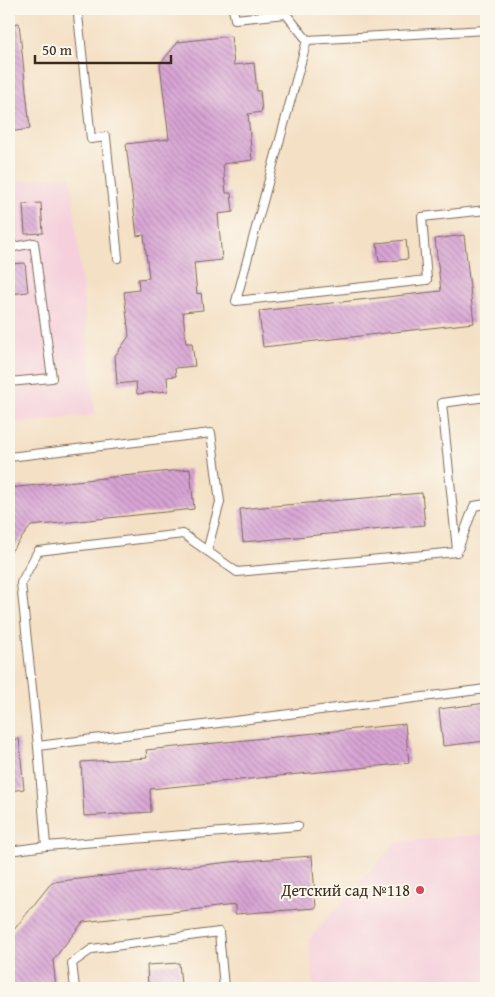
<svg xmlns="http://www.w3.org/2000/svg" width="495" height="997" viewBox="0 0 495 997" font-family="'Gentium Book Plus',serif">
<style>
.built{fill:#f5cfdb}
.building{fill:url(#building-back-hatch)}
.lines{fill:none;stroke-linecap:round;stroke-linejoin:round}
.lane-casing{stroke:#7c6a58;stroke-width:10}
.lane{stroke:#fff;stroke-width:8}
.poi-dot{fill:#d1495b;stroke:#fbf7ec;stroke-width:2}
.labels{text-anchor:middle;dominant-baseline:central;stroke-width:4;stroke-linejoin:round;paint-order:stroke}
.poi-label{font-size:16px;fill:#3b2a1e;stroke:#fbf7ec;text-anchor:end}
</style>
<defs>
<pattern id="building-back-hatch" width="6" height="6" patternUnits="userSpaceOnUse" patternTransform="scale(1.25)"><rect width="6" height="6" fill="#d8a4d5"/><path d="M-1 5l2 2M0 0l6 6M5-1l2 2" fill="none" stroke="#b086ac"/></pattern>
</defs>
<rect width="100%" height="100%" fill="#fbf7ec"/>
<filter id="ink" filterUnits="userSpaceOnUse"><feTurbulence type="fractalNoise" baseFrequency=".02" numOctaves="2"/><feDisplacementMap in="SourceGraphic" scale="10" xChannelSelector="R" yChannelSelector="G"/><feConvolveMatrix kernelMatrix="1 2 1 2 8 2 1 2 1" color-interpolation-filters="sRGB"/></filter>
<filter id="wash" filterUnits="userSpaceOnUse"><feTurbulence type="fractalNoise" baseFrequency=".0096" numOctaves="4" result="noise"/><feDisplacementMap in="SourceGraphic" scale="20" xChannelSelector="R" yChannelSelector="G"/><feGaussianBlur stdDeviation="1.12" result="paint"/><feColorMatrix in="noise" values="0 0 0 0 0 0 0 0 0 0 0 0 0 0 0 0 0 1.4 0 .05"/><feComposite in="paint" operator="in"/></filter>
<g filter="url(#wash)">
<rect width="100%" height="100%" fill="#f4e0c5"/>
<g class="built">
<polygon points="71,176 95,415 9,424 9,182"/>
<polygon points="486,834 486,988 314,988 309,939 397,842"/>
</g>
<g id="blocks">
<g class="building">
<polygon points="19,23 30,129 9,132 9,24"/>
<polygon points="231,36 234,65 254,63 257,91 260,91 262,112 248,114 252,160 223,164 226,193 231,193 233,212 218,214 222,260 194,263 197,294 201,293 203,310 183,312 186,343 192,343 195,366 175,368 176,376 167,377 168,391 137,394 136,382 117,384 115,356 129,336 124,292 139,290 138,279 149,278 144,235 137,236 126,144 169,139 160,64 178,42"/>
<polygon points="41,203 43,233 25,234 23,204"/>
<polygon points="464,235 474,323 263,347 259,311 441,291 435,239"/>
<polygon points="406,240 408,259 379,262 377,243"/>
<polygon points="25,263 28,292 9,294 9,264"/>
<polygon points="190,469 194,509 31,526 9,554 9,488"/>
<polygon points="422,493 425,525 243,542 240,509"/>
<polygon points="486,703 486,741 443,746 439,709"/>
<polygon points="405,724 409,763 150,789 151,812 84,816 81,762 147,758 146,750"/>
<polygon points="19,739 24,789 9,791 9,740"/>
<polygon points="312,856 316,908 235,914 235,905 83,922 53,960 56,988 12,988 9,955 9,936 52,882 230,862"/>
<polygon points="179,963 181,985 148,987 147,965"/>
</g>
</g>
</g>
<g filter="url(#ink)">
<use href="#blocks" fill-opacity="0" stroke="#7c6a58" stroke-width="1"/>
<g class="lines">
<defs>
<g id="lane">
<polyline points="82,9 78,15 91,139 106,137 118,258"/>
<polyline points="233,9 235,19 286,14 307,40"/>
<polyline points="307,40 236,301 427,280 422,217 486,210"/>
<polyline points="307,40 486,30"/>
<polyline points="9,248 34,243 52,378 9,382"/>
<polyline points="9,457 211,433 220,502 207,551"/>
<polyline points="457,550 442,403 486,397"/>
<polyline points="38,746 486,689"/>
<polyline points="46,846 298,826"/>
<polyline points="9,851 46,846 38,746 21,583 38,551 183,534 237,572 457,552 474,506 486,504"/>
<polyline points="75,988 72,963 92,949 219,932 224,988"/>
</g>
</defs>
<use href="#lane" class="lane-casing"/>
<use href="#lane" class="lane"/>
</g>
</g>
<circle class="poi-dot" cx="420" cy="890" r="5"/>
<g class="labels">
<g class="poi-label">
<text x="410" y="890">Детский сад №118</text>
</g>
</g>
<rect width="495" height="997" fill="none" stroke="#fbf7ec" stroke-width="30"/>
<path d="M35 55v8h136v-8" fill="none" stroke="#3b2a1e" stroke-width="2.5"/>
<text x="42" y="55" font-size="15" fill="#3b2a1e" stroke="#fbf7ec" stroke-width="4" paint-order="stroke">50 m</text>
</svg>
